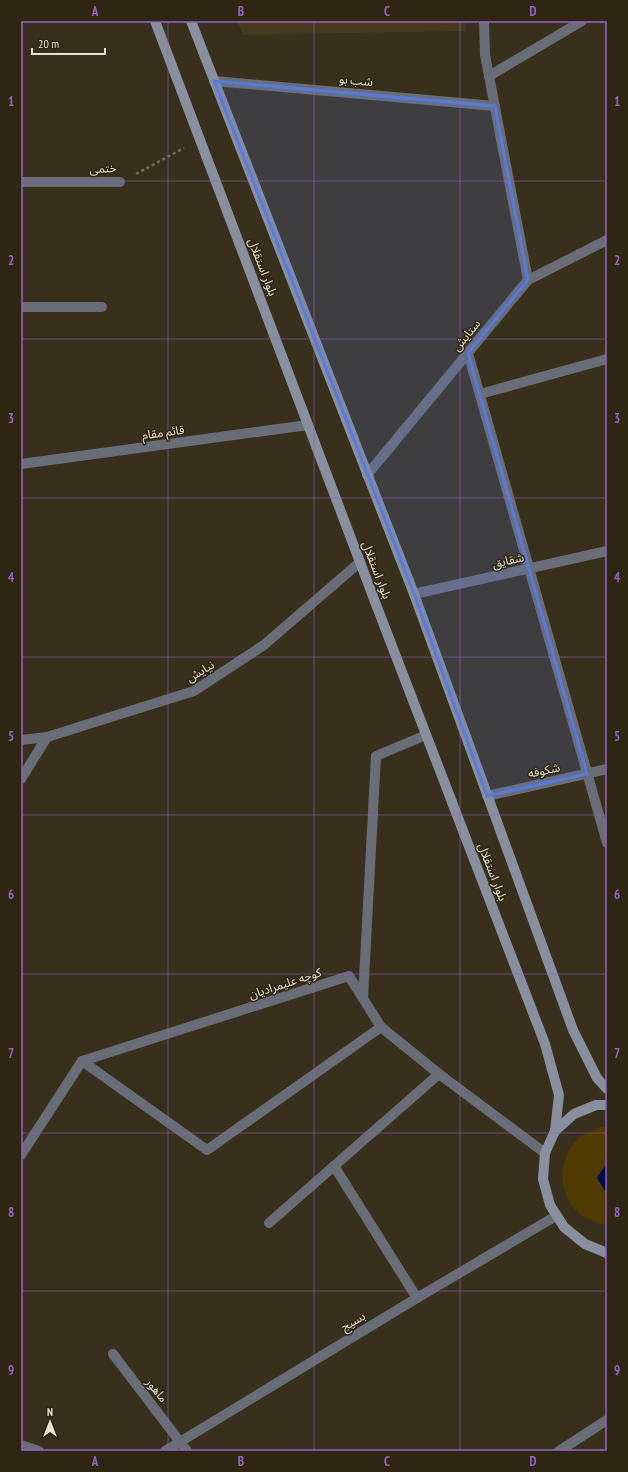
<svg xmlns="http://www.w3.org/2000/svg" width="628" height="1472" viewBox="0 0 628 1472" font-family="'PT Sans Narrow','Noto Sans Arabic',sans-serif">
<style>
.built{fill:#45391e}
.green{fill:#4f3b00}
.water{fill:#02084c}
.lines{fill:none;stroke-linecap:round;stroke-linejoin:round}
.path{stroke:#746d5b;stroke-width:2.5;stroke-dasharray:3 3;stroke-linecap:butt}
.street{stroke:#696d77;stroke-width:10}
.secondary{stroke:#888f9e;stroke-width:10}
.marked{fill:#5a7ad7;fill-opacity:0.2;stroke:#5a7ad7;stroke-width:3;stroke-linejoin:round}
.grid{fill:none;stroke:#9b63c6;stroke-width:1;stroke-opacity:0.55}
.labels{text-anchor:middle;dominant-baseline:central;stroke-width:3;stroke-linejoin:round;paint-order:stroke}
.street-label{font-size:12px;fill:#e7e2d5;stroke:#2e2612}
.neatline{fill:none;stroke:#9b63c6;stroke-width:1.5}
.grid-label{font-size:13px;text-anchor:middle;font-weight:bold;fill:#9b63c6}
</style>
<rect width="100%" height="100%" fill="#38301c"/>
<polygon class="built" points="237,21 465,21 466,31 243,35"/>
<path class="green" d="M601 1127H607V1225C602 1224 597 1223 592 1221 561 1209 553 1166 575 1142 582 1134 592 1131 601 1127Z"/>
<polygon class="water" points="606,1164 607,1164 607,1194 597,1178"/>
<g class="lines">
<polyline class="path" points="136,174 184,148"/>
<g class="street">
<polyline points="484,21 485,55 528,280"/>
<polyline points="489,76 582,21"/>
<polyline points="214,81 495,106"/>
<polyline points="21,182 120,182"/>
<polyline points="21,307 102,307"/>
<polyline points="468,353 607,843"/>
<polyline points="480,394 607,359"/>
<polyline points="21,464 308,425"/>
<polyline points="367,475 528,280 607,240"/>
<polyline points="414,594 607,551"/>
<polyline points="21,740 47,737 194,691 264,645 360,562"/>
<polyline points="21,779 47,737"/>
<polyline points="487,796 607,769"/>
<polyline points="363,998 376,756 426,735"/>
<polyline points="82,1061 207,1150 381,1027"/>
<polyline points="21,1155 82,1061 349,976 381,1027 439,1074 545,1153"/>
<polyline points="334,1166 417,1298"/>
<polyline points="269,1223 439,1074"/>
<polyline points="113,1354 187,1451"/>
<polyline points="21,1445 39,1451"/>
<polyline points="165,1451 417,1298 556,1216"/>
<polyline points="559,1451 607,1420"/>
</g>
<g class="secondary">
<polyline points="155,21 377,607 545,1044 559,1095 555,1131"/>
<polyline points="191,21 414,594 573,1030 597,1078 607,1089"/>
<polyline points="607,1105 596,1105 574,1114 555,1131 545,1153 543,1179 550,1205 564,1227 585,1244 607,1253"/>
</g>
</g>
<path class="marked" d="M214 81 495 106 528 280 468 353 587 774 487 796 414 594Z"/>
<path class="grid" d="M168 21V1451M314 21V1451M460 21V1451M21 181H607M21 339H607M21 498H607M21 657H607M21 815H607M21 974H607M21 1133H607M21 1291H607"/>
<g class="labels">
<g class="street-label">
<text transform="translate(356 80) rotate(5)">شب بو</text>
<text transform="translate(103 168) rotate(-3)">ختمی</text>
<text transform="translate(263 267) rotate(69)">بلوار استقلال</text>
<text transform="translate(466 335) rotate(-51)">ستایش</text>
<text transform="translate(163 432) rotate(-8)">قائم مقام</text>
<text transform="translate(508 560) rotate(-13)">شقایق</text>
<text transform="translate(377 570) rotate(69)">بلوار استقلال</text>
<text transform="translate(200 671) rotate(-31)">نیایش</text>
<text transform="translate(544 770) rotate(-12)">شکوفه</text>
<text transform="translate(493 872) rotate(69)">بلوار استقلال</text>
<text transform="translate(285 983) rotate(-18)">کوچه علیمرادیان</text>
<text transform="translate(353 1321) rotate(-31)">بسیج</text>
<text transform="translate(157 1390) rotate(52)">ماهور</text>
</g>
</g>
<rect width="628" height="1472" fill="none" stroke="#2e2612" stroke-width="44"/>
<g transform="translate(50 1422)" stroke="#2e2612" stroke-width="3" paint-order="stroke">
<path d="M0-3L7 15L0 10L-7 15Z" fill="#e7e2d5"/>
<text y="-6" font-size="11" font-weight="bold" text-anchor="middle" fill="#e7e2d5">N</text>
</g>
<path d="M32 48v6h73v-6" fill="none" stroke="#e7e2d5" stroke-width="2"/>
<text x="38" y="48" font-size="12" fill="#e7e2d5" stroke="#2e2612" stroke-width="3" paint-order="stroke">20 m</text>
<rect x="22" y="22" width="584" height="1428" class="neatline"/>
<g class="grid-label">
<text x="95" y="16">A</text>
<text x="241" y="16">B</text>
<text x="387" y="16">C</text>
<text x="533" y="16">D</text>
<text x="11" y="106">1</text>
<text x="617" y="106">1</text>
<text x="11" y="265">2</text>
<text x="617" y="265">2</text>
<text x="11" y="423">3</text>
<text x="617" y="423">3</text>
<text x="11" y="582">4</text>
<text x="617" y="582">4</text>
<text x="11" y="741">5</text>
<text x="617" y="741">5</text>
<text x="11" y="899">6</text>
<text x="617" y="899">6</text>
<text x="11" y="1058">7</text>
<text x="617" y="1058">7</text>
<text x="11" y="1217">8</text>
<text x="617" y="1217">8</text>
<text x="11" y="1375">9</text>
<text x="617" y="1375">9</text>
<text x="95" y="1466">A</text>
<text x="241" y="1466">B</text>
<text x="387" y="1466">C</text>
<text x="533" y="1466">D</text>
</g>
</svg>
